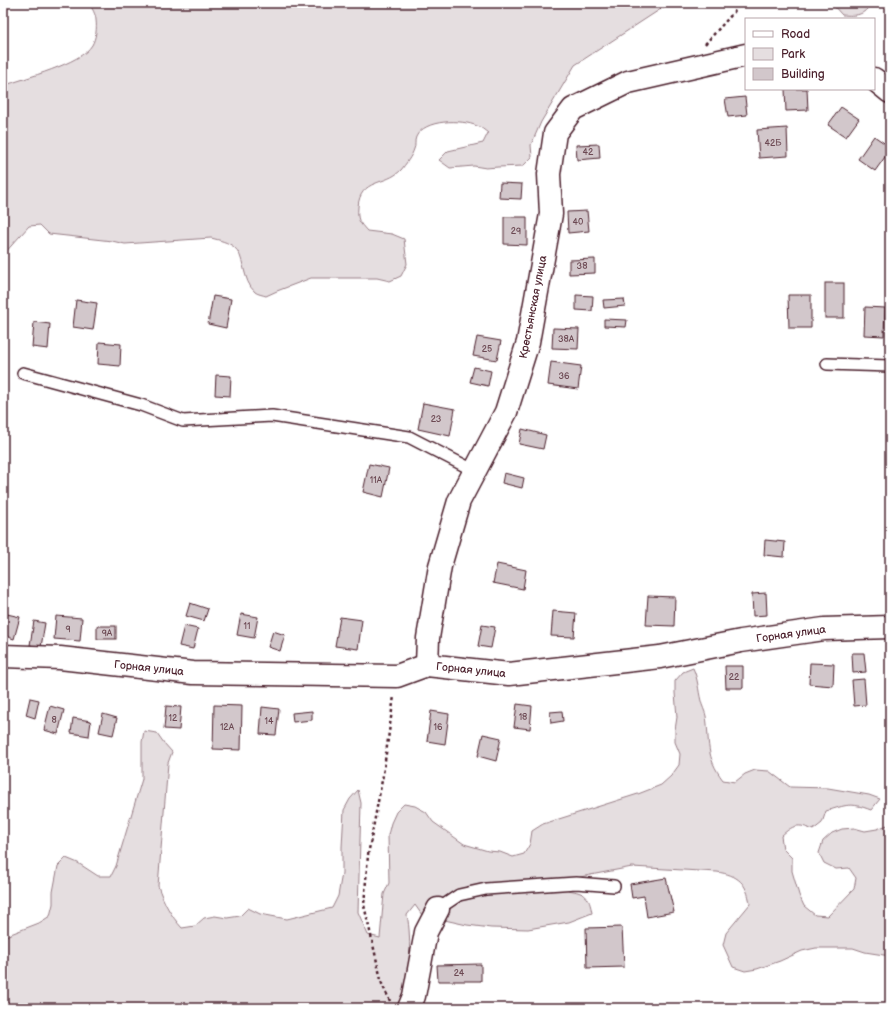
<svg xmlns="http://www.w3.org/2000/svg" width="893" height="1011" viewBox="0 0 893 1011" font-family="'Balsamiq Sans',sans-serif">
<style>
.green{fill:#e5dee0;stroke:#987e86}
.building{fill:#d2c7cb;stroke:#4a1f2b}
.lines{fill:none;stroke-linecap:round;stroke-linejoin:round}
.lane-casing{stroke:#4a1f2b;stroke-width:14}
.street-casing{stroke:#4a1f2b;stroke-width:25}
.path{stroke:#4a1f2b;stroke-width:2.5;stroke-dasharray:3 3;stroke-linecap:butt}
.lane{stroke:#fff;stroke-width:11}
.street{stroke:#fff;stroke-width:22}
.labels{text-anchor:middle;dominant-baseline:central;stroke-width:3.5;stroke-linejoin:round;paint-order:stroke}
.number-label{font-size:9px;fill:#6c4953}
.street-label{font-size:11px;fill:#4a1f2b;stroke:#fff}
</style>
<rect width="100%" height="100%" fill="#fff"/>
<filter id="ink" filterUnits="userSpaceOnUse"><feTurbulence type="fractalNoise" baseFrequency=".025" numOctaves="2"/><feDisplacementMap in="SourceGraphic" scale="8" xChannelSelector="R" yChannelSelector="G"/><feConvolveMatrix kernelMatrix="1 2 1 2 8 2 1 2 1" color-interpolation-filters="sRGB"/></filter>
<g filter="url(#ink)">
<g class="green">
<path d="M89 3H670L575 65 541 122 531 145 532 157 523 166 498 167 486 168 474 166 450 168 439 160 448 151 483 143 488 133C484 130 481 127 477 126 462 119 424 119 416 137 414 141 416 146 414 149 412 156 405 165 401 170 386 186 360 178 358 207 357 220 359 222 367 231L392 234 404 239 407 264 401 276 390 281 377 278H311L277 291 266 296C263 295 257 294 255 292 242 281 245 255 234 247 228 242 219 240 211 238L125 244 112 241 49 234 40 225 29 226 3 255V86C24 78 81 64 92 45 96 38 97 28 96 20 96 15 92 8 89 3Z"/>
<path d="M831 3H871C864 16 856 16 842 15Z"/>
<path d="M693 668C698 679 698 689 701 701 702 706 705 711 706 716 710 743 705 756 723 780L735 782 745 774 755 770 769 771 790 787 828 788 869 795 880 799 871 810C850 802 847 805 826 811L822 823 813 830C798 823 793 825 781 836L783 849 792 858V871L799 895 804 906 815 915 828 916 854 889 856 878 849 868 836 869 824 863 819 853 823 841 832 833 842 829 854 828 865 831 877 829 890 824V956L865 952 853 948H816L802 951 780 961 757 969 745 971 733 967 723 945 726 933 750 904C747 883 738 875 717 872L632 867 580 877 568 890C586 893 589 896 592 913L569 922 528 929 491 928 467 925 422 915 415 905 407 915C412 937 410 988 400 1008H348L346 1006 322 1008H3V937L39 923 50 916 53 904V892L58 866 66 858 78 863 98 876H111L116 866 142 779V742L144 731 157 733 164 743 172 752 168 763 158 886C163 901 171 916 182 928L195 926 204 918 215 916 227 918 240 916 248 908 260 914 287 919 332 908 338 896 342 873V847L344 810 350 799 358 790 361 803 358 912 368 935 380 938 384 894 389 883 388 835 391 823 396 812 404 804 415 806 426 812 433 822 464 844 488 851 500 852 513 857 524 854 530 844 532 831 543 824 638 794 661 785 671 776 679 765 680 754 675 742V730L677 717 675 693V681L683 672Z"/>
</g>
<g class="building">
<polygon points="785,89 807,89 808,110 786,111"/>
<polygon points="745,97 747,115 728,117 725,99"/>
<polygon points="841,107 859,119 846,137 828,125"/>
<polygon points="787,128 788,156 759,158 757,130"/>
<polygon points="874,136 890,147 890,150 875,171 858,159"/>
<polygon points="599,144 600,158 577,160 576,145"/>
<polygon points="500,183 522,184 521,199 499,198"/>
<polygon points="587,211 589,231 568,233 567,212"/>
<polygon points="504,217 527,217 527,245 504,244"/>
<polygon points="595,259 595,273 569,274 569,260"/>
<rect x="825" y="283" width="19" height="35"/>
<polygon points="576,295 593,296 592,311 576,310"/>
<polygon points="788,295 811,295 811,328 789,328"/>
<polygon points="213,296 231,299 226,328 208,324"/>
<polygon points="624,299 625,306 604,308 603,300"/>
<polygon points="76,300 97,303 93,330 73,327"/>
<polygon points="865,307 885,308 884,336 864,335"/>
<polygon points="604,319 627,320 626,327 604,326"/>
<polygon points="34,322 50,324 48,349 32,347"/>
<polygon points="553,328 579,329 578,349 552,348"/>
<polygon points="477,337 501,341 497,360 473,356"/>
<polygon points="99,342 121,344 120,366 98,364"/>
<polygon points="551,362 581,366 578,389 548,385"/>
<polygon points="474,367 491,371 488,386 470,382"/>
<polygon points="216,375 231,376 230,396 215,395"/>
<polygon points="423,403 455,409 450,436 418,429"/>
<polygon points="522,429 546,435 543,449 519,444"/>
<polygon points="369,464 389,468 383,497 363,492"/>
<polygon points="504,473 524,478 522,488 502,483"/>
<polygon points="765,540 785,542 784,557 764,555"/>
<polygon points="497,564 526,570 523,589 493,583"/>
<polygon points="766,593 767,615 753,616 752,594"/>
<polygon points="648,596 675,597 674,626 646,625"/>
<polygon points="190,603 208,609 204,621 186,616"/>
<polygon points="553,611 576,613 574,637 551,636"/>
<polygon points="7,614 20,617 14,639 3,635 3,628"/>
<polygon points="241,614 258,617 254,638 237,635"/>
<polygon points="56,616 82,618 80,641 54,639"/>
<polygon points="340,617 362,620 358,649 335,646"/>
<polygon points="34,621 45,623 41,647 30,645"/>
<polygon points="482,625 495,627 491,648 478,646"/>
<rect x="97" y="626" width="19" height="13"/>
<polygon points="184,626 198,629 193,649 179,646"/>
<polygon points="273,631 285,635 280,651 268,647"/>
<polygon points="852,653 864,653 866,672 853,673"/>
<polygon points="810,663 834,664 833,686 809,684"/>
<polygon points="725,666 743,666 743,688 726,688"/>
<polygon points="864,679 866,705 854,706 852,680"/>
<polygon points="30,698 39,700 35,718 26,715"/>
<polygon points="517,704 532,706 530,729 514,727"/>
<polygon points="214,705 242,706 241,750 213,749"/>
<polygon points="50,706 64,710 58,734 44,730"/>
<polygon points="166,706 181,707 179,730 164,729"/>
<polygon points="262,707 279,709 276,735 260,734"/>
<polygon points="312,711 312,720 293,722 292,713"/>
<polygon points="431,711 449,714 445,744 427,741"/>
<polygon points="562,711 563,721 551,723 550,712"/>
<polygon points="103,714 117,718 113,735 99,732"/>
<polygon points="73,718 91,721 89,736 71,733"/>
<polygon points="483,734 501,738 496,761 478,756"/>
<polygon points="666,878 674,912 647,917 644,896 632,898 630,884"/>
<polygon points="622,927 624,967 587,968 586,928"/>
<polygon points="481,964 481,981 438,981 437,965"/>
</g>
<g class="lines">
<defs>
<g id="lane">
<polyline points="827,364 890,366"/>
<polyline points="23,373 141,405 183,421 272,416 409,437 475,471"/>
<polyline points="438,909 459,895 486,889 576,883 614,886"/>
</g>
<g id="street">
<polyline points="874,79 890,92"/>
<polyline points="3,656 60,658 193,673 397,676 427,665 509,674 660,657 741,641 824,629 890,627"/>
<polyline points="427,665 428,638 440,566 459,501 506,412 528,342 551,214 549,174 555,133 573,109 628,82 746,55"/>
<polyline points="409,1008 414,996 426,932 438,909"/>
</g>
</defs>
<use href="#lane" class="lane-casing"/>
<use href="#street" class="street-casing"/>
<g class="path">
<polyline points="705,44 734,12 739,3"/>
<polyline points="390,1001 382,984 364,905 368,855 383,775 394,696"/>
</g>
<use href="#lane" class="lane"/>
<use href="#street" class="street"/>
</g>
</g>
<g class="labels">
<g class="number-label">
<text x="773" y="143">42Б</text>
<text x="588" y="152">42</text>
<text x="578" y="222">40</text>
<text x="516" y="231">29</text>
<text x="582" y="266">38</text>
<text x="566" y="339">38А</text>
<text x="487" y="349">25</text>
<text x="564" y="376">36</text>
<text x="436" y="419">23</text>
<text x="376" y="480">11А</text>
<text x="247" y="626">11</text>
<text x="68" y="629">9</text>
<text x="107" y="633">9А</text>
<text x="734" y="677">22</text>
<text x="523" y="717">18</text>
<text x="173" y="718">12</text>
<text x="54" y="720">8</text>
<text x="269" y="721">14</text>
<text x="227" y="727">12А</text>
<text x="438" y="727">16</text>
<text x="459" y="973">24</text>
</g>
<g class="street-label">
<text transform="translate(533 307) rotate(-79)">Крестьянская улица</text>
<text transform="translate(791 634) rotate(-8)">Горная улица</text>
<text transform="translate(149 668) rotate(6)">Горная улица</text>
<text transform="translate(471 670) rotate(6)">Горная улица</text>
</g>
</g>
<rect width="893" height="1011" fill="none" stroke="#fff" stroke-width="16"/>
<rect x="8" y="8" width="877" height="995" fill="none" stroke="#4a1f2b" stroke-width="1.5" filter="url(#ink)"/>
<rect x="745" y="18" width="130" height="72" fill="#ffffff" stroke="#b7a5aa"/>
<rect x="753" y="31" width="20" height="6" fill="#ffffff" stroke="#b7a5aa"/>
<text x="781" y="38" font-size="12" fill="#4a1f2b">Road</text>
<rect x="753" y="48" width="20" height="12" fill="#e5dee0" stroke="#b7a5aa"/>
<text x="781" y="58" font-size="12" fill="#4a1f2b">Park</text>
<rect x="753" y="68" width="20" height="12" fill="#d2c7cb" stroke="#b7a5aa"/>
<text x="781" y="78" font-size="12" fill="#4a1f2b">Building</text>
</svg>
